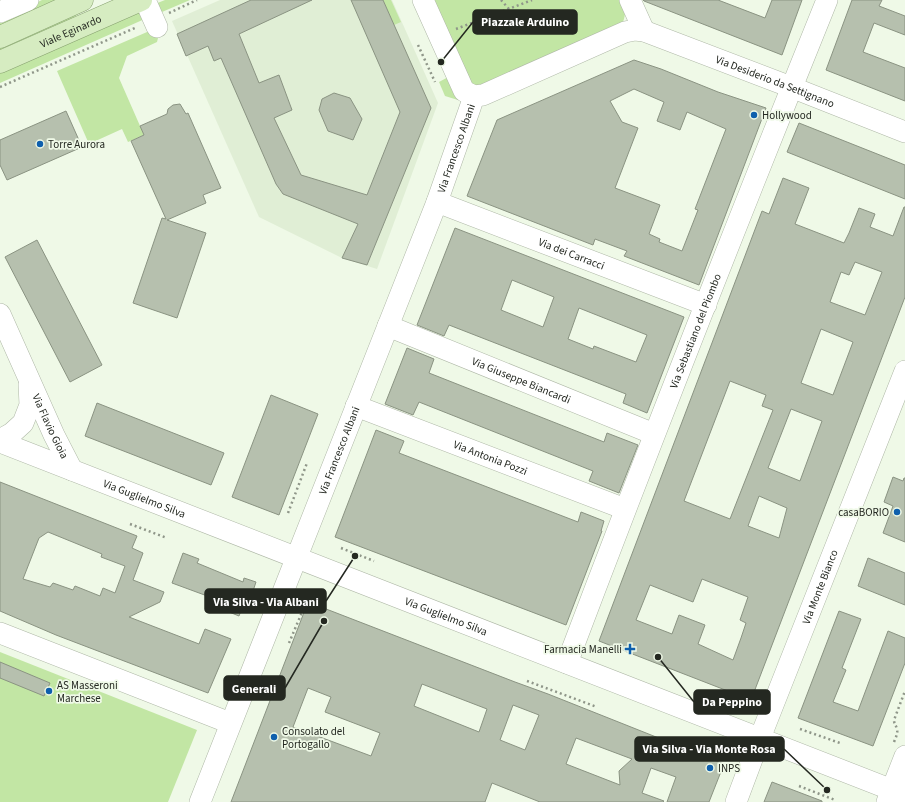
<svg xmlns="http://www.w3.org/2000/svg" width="905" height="802" viewBox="0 0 905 802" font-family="'Source Sans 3',sans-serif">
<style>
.built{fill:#e0eed5}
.green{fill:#c2e6a4}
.building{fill:#b6c0ae;stroke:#8a9382;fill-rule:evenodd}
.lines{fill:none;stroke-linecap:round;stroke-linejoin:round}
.minor-casing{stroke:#afb8a7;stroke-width:22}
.major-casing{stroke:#86a06e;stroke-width:23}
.path{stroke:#8f9689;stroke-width:2.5;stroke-dasharray:2 3;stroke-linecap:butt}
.minor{stroke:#fff;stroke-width:21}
.major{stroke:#d6ecc1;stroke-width:22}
.poi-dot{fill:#0e5fad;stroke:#eff9e7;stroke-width:1.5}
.labels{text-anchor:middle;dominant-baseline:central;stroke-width:3.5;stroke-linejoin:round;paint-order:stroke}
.street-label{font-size:11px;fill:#242821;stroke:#eff9e7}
.poi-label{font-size:11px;fill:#242821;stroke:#eff9e7;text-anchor:start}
.leader{fill:none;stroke:#242821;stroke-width:1.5}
.callout-dot{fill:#242821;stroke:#eff9e7;stroke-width:1.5}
.callout{fill:#242821;stroke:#242821;stroke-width:1.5}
.callout-label{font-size:12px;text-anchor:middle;font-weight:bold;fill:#fff}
</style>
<rect width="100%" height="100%" fill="#eff9e7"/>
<polygon class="built" points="220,0 392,0 438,103 377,269 342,258 259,217 172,21"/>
<g class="green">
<polygon points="42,0 58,0 0,26 0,19"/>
<polygon points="165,0 190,0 155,15 150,6"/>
<polygon points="383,0 391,0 401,22 394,25"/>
<path d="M431 0H620C628 8 625 18 621 27L474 88Z"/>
<polygon points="143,9 147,18 0,83 0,73"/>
<polygon points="78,14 67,23 0,53 0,47"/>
<polygon points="154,29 158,38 157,42 127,56 119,78 144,135 128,142 122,129 89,144 57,71"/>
<polygon points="452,75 458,94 458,100 445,96 439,82"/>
<polygon points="0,652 197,730 168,802 0,802"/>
</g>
<g class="building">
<polygon points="251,0 312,0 239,34 259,83 279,75 292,110 274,118 301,175 367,195 400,112 351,0 383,0 431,108 367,265 342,258 358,224 283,194 276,184 221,58 214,61 208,46 186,56 177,34"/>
<polygon points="643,0 718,0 765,18 772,0 802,0 782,55 644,1"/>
<polygon points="852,0 882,0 879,6 905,16 905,35 874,23 863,52 905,68 905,101 826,70"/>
<path d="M634 60 661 69 718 92 766 108 699 285 624 256 627 251 595 239 593 245 467 196 497 120ZM634 89 664 102 657 121 680 130 687 112 726 129 695 209 698 210 682 251 659 242 660 239 649 234 660 205 615 188 638 128 622 122 610 101Z"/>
<polygon points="334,93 350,98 362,119 353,140 328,131 319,110 322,99"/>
<polygon points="180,104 186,114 188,113 221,188 203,195 206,203 167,220 206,233 177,318 133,303 162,218 166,219 131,141 144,135 140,126 167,114 168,109 173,105"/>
<polygon points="66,111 82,147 7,180 0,165 0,140"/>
<polygon points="799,123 905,165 905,199 787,152"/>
<path d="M783 178 809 188 795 224 844 243 849 233 859 208 875 214 870 227 893 236 904 207H905V297L751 700 599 641 762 211 769 214ZM855 262 882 272 865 315 830 302 841 272 849 275ZM821 329 853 342 833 395 801 383ZM730 381 766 395 762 406 773 410 730 519 684 501ZM791 409 822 421 800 481 768 468ZM759 496 787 508 779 538 748 526ZM702 579 748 597 740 620 746 623 741 638 733 660 698 644 705 625 679 615 672 634 636 620 650 585 693 602Z"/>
<path d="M455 228 684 317 647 413 623 403 626 394 449 325 444 336 417 325ZM512 280 554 297 543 327 501 310ZM579 308 647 335 636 362 594 346 593 349 568 339Z"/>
<polygon points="37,240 102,365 70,382 5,257"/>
<polygon points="407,348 434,359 429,373 604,442 607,433 638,445 619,493 589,481 593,471 419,402 413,415 385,404"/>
<polygon points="271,395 318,414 279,515 232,497"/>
<polygon points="97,403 224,453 211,485 85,436"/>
<polygon points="376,430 404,441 399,453 578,522 581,512 604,521 601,531 602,531 566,625 335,537"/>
<polygon points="893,477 903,481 904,478 905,478 905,542 883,533 893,506 884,502"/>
<path d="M0 482 137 536 132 548 143 553 133 580 164 592 160 602 129 617 199 644 205 629 231 639 208 693 56 635 0 611ZM48 532 102 554 101 557 125 566 115 593 103 588 100 596 75 586 73 590 53 583 50 587 23 579 39 538Z"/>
<polygon points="183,553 199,559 197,563 243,582 244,578 256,582 252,594 248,592 239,616 207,603 210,597 172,583"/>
<polygon points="868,558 905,573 905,605 858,586"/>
<path d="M308 602 515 682 548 694 724 764 709 802H667L676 777 651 768 642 793 664 801 663 802H540L492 783 485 802H231ZM422 684 487 709 479 732 414 706ZM308 688 331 697 325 712 380 733 371 756 293 727ZM513 705 539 715 525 750 500 740ZM576 738 632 759 619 771 620 785 566 764Z"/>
<polygon points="839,611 861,619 842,668 846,670 833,702 858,711 888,631 905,638 905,663 873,746 798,718"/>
<polygon points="0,662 50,683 44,696 0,678"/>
<polygon points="772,782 822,801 822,802 764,802"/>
</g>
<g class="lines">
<defs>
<g id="minor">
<polyline points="145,0 157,27"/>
<path id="s1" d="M423 0 464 91 474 96 483 95 625 32 635 30 644 31 791 87 905 132"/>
<polyline points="630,0 644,31"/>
<polyline points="0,12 28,0"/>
<path id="s2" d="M437 202 706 305"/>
<path id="s3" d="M0 314 54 435 72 470"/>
<path id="s4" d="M388 326 654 434"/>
<path id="s5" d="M356 406 625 509"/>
<polyline points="0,440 12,433 23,423 30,405 29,384"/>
<path id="s6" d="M0 442 905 795"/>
<polyline points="0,633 230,723"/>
<path id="s7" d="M567 663C651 441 738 220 827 0"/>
<path id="s8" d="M200 802 437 202 470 108 474 96"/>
<path id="s9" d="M736 802 760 738 905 371"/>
<polyline points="887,802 905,756"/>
</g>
<g id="major">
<polyline points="0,37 82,0"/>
<path id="s10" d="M0 62 141 0"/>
</g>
</defs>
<use href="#minor" class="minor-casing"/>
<use href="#major" class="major-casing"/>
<g class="path">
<polyline points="501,0 509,9"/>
<polyline points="169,13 197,0"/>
<polyline points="456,29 532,0"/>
<polyline points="418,45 435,82"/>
<polyline points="0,87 137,27"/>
<polyline points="288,513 307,463"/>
<polyline points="130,524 167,538"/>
<polyline points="341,548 374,561"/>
<polyline points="289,643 305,605"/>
<polyline points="527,681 597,707"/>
<polyline points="800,729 840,743"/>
<path d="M894 742C896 737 898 733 897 729 896 725 894 724 894 720L905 691"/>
<polyline points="799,786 835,800"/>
</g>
<use href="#minor" class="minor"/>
<use href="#major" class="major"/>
</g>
<g class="poi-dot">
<circle cx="754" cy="115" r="4"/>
<circle cx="40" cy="144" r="4"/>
<circle cx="897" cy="512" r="4"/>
<path d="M628 643h4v4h4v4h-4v4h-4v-4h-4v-4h4z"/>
<circle cx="49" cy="691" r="4"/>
<circle cx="274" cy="737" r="4"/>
<circle cx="710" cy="768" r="4"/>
</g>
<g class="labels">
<g class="street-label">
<text stroke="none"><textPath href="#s10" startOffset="77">Viale Eginardo</textPath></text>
<text stroke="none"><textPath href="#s1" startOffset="435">Via Desiderio da Settignano</textPath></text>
<text stroke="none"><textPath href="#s8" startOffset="702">Via Francesco Albani</textPath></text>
<text stroke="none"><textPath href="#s2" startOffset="144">Via dei Carracci</textPath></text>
<text stroke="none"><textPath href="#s7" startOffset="356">Via Sebastiano del Piombo</textPath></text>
<text stroke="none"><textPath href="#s4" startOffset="144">Via Giuseppe Biancardi</textPath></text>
<text stroke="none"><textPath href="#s3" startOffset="123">Via Flavio Gioia</textPath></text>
<text stroke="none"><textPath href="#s8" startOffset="378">Via Francesco Albani</textPath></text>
<text stroke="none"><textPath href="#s5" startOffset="144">Via Antonia Pozzi</textPath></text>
<text stroke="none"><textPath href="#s6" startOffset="155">Via Guglielmo Silva</textPath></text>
<text stroke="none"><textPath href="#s9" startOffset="231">Via Monte Bianco</textPath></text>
<text stroke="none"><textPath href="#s6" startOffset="479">Via Guglielmo Silva</textPath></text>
</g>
<g class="poi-label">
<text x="762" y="115">Hollywood</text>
<text x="48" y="144">Torre Aurora</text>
<text x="889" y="512" text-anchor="end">casaBORIO</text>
<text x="622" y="649" text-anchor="end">Farmacia Manelli</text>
<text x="57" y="685">AS Masseroni<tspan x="57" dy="13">Marchese</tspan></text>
<text x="282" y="731">Consolato del<tspan x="282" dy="13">Portogallo</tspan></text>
<text x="718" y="768">INPS</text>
</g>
</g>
<path class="leader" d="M441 62L473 22M355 556L326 601M324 621L285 688M658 657L694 702M827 790L784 749"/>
<g class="callout-dot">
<circle cx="441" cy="62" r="4"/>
<circle cx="355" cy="556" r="4"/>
<circle cx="324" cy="621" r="4"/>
<circle cx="658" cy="657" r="4"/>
<circle cx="827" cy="790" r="4"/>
</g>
<g class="callout">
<rect x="473" y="10" width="104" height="24" rx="4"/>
<rect x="205" y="589" width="121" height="24" rx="4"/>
<rect x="224" y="676" width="61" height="24" rx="4"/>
<rect x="694" y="690" width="76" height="24" rx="4"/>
<rect x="635" y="737" width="149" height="24" rx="4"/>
</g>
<g class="callout-label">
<text x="525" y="26">Piazzale Arduino</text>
<text x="266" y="606">Via Silva - Via Albani</text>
<text x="254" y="693">Generali</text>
<text x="732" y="706">Da Peppino</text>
<text x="709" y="753">Via Silva - Via Monte Rosa</text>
</g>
</svg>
